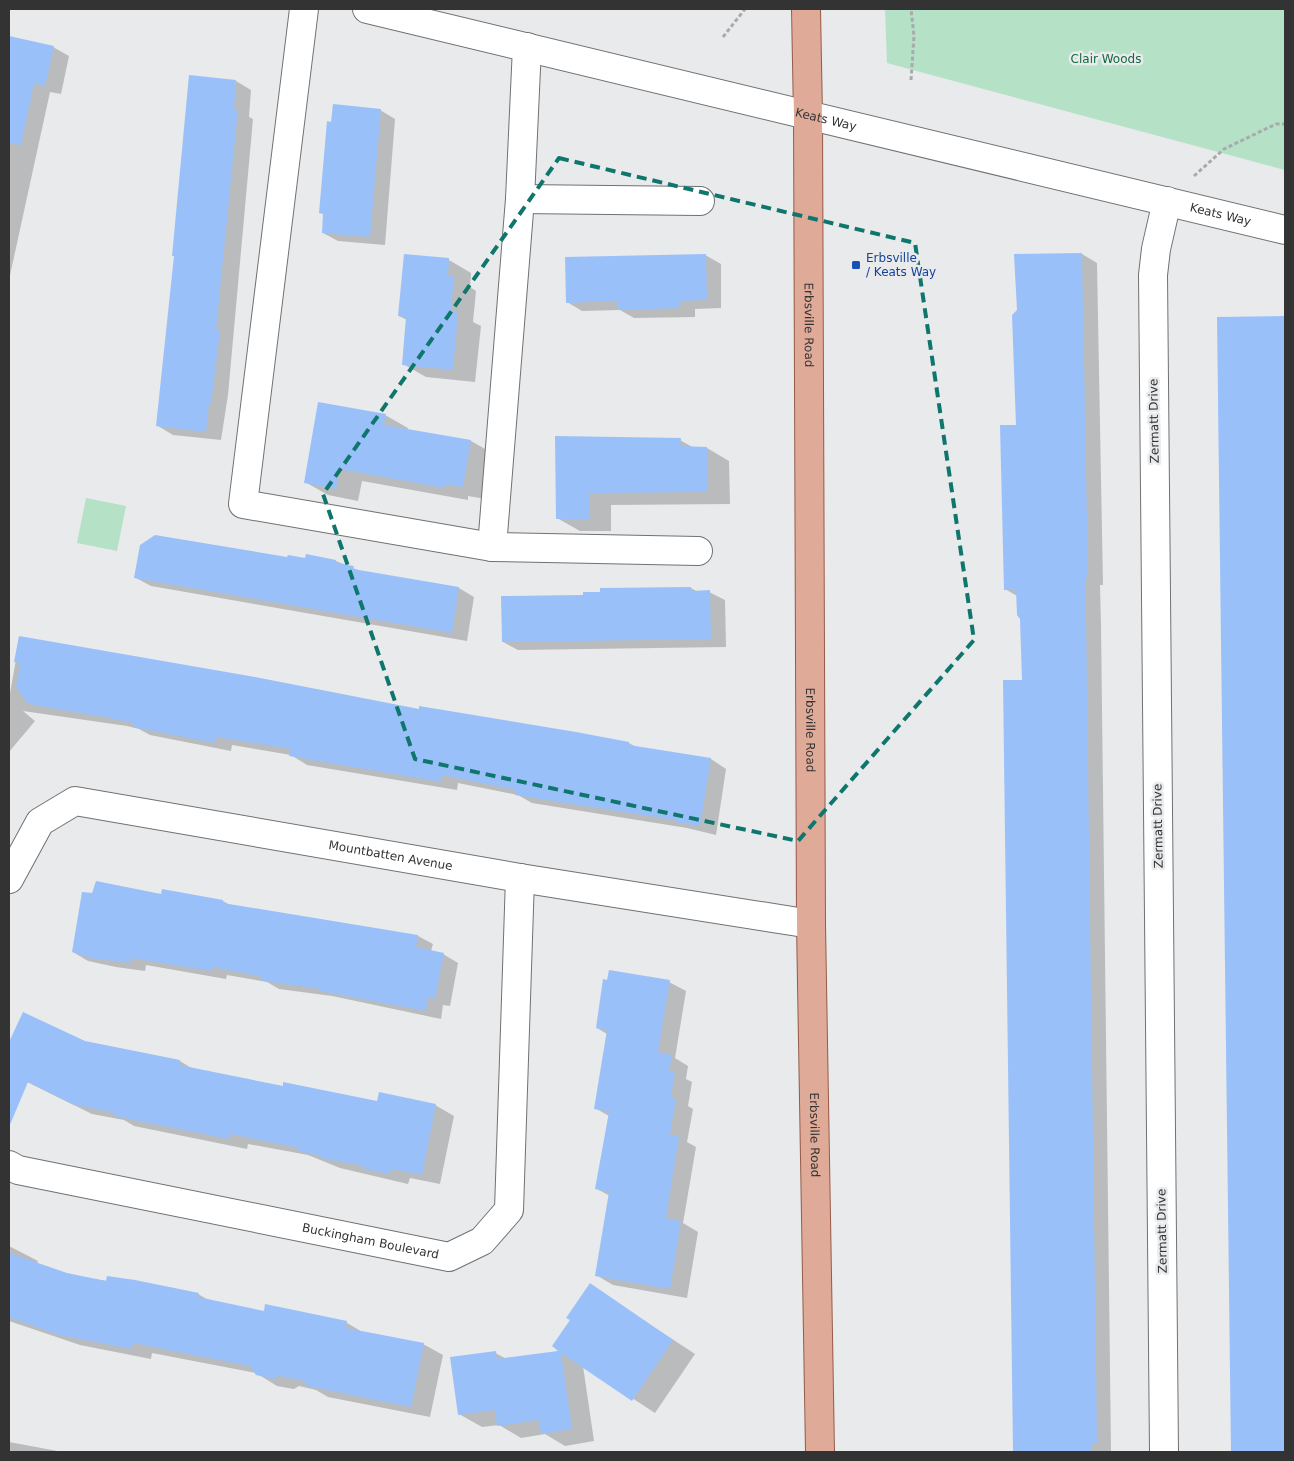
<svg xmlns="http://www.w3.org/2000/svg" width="1294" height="1461" viewBox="0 0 1294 1461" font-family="'DejaVu Sans',sans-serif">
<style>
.green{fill:#b5e1c6}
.shadow{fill:#0003}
.building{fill:#9ac0fa}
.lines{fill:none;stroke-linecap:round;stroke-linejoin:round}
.minor-casing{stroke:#707173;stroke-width:30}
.major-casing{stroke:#965b48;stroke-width:30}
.path{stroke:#a9aaac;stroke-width:3;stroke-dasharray:4 2.5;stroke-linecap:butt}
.minor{stroke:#fff;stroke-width:28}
.major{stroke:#e0aa98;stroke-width:28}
.marked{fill:none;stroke:#0f766e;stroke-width:4;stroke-dasharray:10 6;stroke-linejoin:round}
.transit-dot{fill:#1a4fb4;stroke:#e8eaec;stroke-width:2}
.labels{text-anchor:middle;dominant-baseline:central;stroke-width:5;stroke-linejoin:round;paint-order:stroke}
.park-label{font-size:12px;fill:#156842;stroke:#e8eaec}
.street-label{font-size:12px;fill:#333334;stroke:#e8eaec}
.transit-label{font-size:12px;fill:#164399;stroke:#e8eaec;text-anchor:start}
</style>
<rect width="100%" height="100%" fill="#e8eaec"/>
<g class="green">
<polygon points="885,9 1285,9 1285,170 887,63"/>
<polygon points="86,498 126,506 117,551 77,543"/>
</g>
<g class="shadow">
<polygon points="9,38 53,47 69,56 61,94 50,92 9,280"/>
<polygon points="236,81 251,90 249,117 253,119 228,395 221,440 173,435 158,426"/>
<polygon points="380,110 395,119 385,245 338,241 323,233 333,123"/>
<polygon points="1082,254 1097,263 1103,585 1100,585 1101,625 1111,1452 1014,1452 1004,682 1023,681 1021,619 1017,596 1005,589 1017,426"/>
<polygon points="705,255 721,264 721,308 695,309 695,317 634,318 620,310 582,311 567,302"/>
<polygon points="449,260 471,273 470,287 476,291 473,322 481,326 475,382 426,377 403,364 407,320 399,316"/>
<polygon points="1285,317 1285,1452 1233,1452 1219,318"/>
<polygon points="385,415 408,428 407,430 471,441 494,454 486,499 468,496 468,500 362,481 358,501 328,495 305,482"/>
<polygon points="557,438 680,440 694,448 707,448 729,461 730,504 611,505 611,531 580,531 557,518"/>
<polygon points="288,559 336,561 360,571 459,588 474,597 467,641 151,586 136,578"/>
<polygon points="691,588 698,592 709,592 725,600 726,647 518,650 503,642 584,596"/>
<polygon points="20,637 420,710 629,743 636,747 711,759 726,769 716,835 687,828 532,803 518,795 458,783 457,790 307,765 291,755 232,745 231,751 150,735 139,729 127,726 23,711 35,721 9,752 9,699"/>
<polygon points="162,896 223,901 230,905 418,936 433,944 431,951 443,954 458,963 450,1006 443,1005 441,1019 332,996 279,989 267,982 227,975 226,979 146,965 145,971 116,967 88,961 73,952"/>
<polygon points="669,982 686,991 675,1058 688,1066 686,1079 692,1082 688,1106 693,1109 687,1142 696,1147 683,1223 698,1232 687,1298 613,1285 596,1275 610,1196 597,1189 609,1116 595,1108 607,1034 597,1028"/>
<polygon points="24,1014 85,1042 180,1061 193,1069 284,1087 378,1103 435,1105 454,1116 440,1184 410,1178 408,1184 340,1168 308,1155 248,1144 247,1149 134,1126 124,1120 92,1114 33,1085 14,1075 16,1071 9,1067 9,1045"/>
<polygon points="9,1246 38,1261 37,1264 66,1275 198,1294 212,1302 265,1313 347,1323 364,1333 423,1344 443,1355 430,1417 328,1397 316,1390 299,1386 294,1389 277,1386 256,1373 152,1353 151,1359 80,1345 9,1321"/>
<polygon points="590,1285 695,1354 655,1413 583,1366 594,1441 565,1446 545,1434 521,1438 499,1425 482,1427 459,1414 495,1353 507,1359 562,1351 572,1319"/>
<polygon points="9,1442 63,1452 9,1452"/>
</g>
<g class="building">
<polygon points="9,36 54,46 45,86 34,83 21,145 9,143"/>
<polygon points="189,75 236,80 234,109 238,109 216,330 220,330 211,404 209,403 206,432 156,426 174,256 172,256"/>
<polygon points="333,104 381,109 370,237 322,233 323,214 319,213 327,121 331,122"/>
<polygon points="1082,253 1088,577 1086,577 1086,616 1097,1443 1091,1443 1091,1452 1013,1452 1003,680 1022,680 1020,619 1017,615 1016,590 1004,590 1000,425 1016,425 1012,315 1017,310 1014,254"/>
<polygon points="404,254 449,258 448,276 454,276 451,311 458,312 453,370 402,365 406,317 398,316"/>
<polygon points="706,254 707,300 680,301 680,308 618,310 618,301 566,303 565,257"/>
<polygon points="1285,316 1285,1452 1231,1452 1217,317"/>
<polygon points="318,402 386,414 384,425 471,440 463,487 446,484 445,488 339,469 336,489 304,483"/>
<polygon points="555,436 681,438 680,446 707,447 708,492 589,493 589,519 556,519"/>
<polygon points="155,535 287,557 288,555 305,558 306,554 336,560 336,563 354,566 353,569 459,587 452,633 134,578 140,545"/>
<polygon points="691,587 691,591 710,590 711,639 502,642 501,596 583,595 583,592 600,592 600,588"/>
<polygon points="19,636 255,677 419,709 419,706 576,732 629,742 629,745 711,758 700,826 675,822 675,820 515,795 516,790 442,775 441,782 289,756 291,749 216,737 215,743 133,727 133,723 110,718 28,704 16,687 20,663 14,662"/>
<polygon points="96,881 161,894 162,889 223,900 223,903 418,935 416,947 444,953 435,999 428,997 426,1011 320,991 321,989 263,981 259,976 212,967 211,971 131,958 130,963 90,958 72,952 82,892 92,893"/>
<polygon points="609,970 670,980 658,1052 672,1055 669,1071 675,1071 671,1097 676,1098 670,1135 679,1136 666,1218 681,1221 670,1289 595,1276 609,1192 595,1189 609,1112 594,1109 607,1030 596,1028 603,979 607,980"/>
<polygon points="23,1012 85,1041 180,1060 179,1065 283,1086 283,1082 377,1101 379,1092 436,1104 422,1175 391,1169 390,1174 364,1169 364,1166 320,1158 321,1156 298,1151 299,1148 230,1134 229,1139 114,1116 115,1113 72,1104 28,1082 9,1127 9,1042"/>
<polygon points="9,1253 67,1273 106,1281 107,1276 135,1280 199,1293 198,1297 264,1311 265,1304 347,1321 346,1328 424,1343 411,1407 307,1386 304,1381 279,1376 273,1379 256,1375 250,1366 133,1343 132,1349 59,1335 9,1317"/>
<polygon points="590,1283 673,1340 632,1401 561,1353 572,1429 541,1434 539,1420 497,1426 495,1410 458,1415 450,1357 496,1351 497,1359 558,1351 552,1346 570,1320 566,1318"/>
</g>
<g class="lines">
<defs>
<g id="minor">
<polyline points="304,9 243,504 492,547 698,551"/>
<path id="s1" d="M367 9 1285 230"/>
<polyline points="520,199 700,201"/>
<polyline points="492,547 520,199 527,47"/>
<path id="s2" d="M9 879 40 822 75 801 520 878 811 924"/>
<path id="s3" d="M9 1165 18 1170 449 1257 482 1241 509 1210 520 878"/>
<polyline points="1164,1452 1153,275 1156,249 1167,201"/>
</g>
<g id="major">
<path id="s4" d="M806 9 808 116 811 924 820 1452"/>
</g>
</defs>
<use href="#minor" class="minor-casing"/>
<use href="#major" class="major-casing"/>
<g class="path">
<polyline points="723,37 745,9"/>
<polyline points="911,80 914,36 911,9"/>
<polyline points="1194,176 1224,149 1276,124 1285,124"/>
</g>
<use href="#minor" class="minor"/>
<use href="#major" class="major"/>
</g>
<path class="marked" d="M559 158 915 243 974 640 798 841 415 759 323 494Z"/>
<rect class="transit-dot" x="851" y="260" width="10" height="10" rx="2.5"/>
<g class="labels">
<g class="park-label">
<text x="1106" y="59">Clair Woods</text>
</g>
<g class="street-label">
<text stroke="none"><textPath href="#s1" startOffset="472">Keats Way</textPath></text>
<text stroke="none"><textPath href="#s1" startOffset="878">Keats Way</textPath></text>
<text stroke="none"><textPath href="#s4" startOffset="316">Erbsville Road</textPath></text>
<text transform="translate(1154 421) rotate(-91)">Zermatt Drive</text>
<text stroke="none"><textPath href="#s4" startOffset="721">Erbsville Road</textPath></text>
<text transform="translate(1158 826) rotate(-91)">Zermatt Drive</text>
<text stroke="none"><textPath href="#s2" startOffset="426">Mountbatten Avenue</textPath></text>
<text stroke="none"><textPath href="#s4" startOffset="1126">Erbsville Road</textPath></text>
<text transform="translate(1162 1231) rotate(-91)">Zermatt Drive</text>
<text stroke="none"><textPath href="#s3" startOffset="370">Buckingham Boulevard</textPath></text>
</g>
<g class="transit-label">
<text x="866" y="258">Erbsville<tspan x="866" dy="14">/ Keats Way</tspan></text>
</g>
</g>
<rect width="1294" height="1461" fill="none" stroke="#333334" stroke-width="20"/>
</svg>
